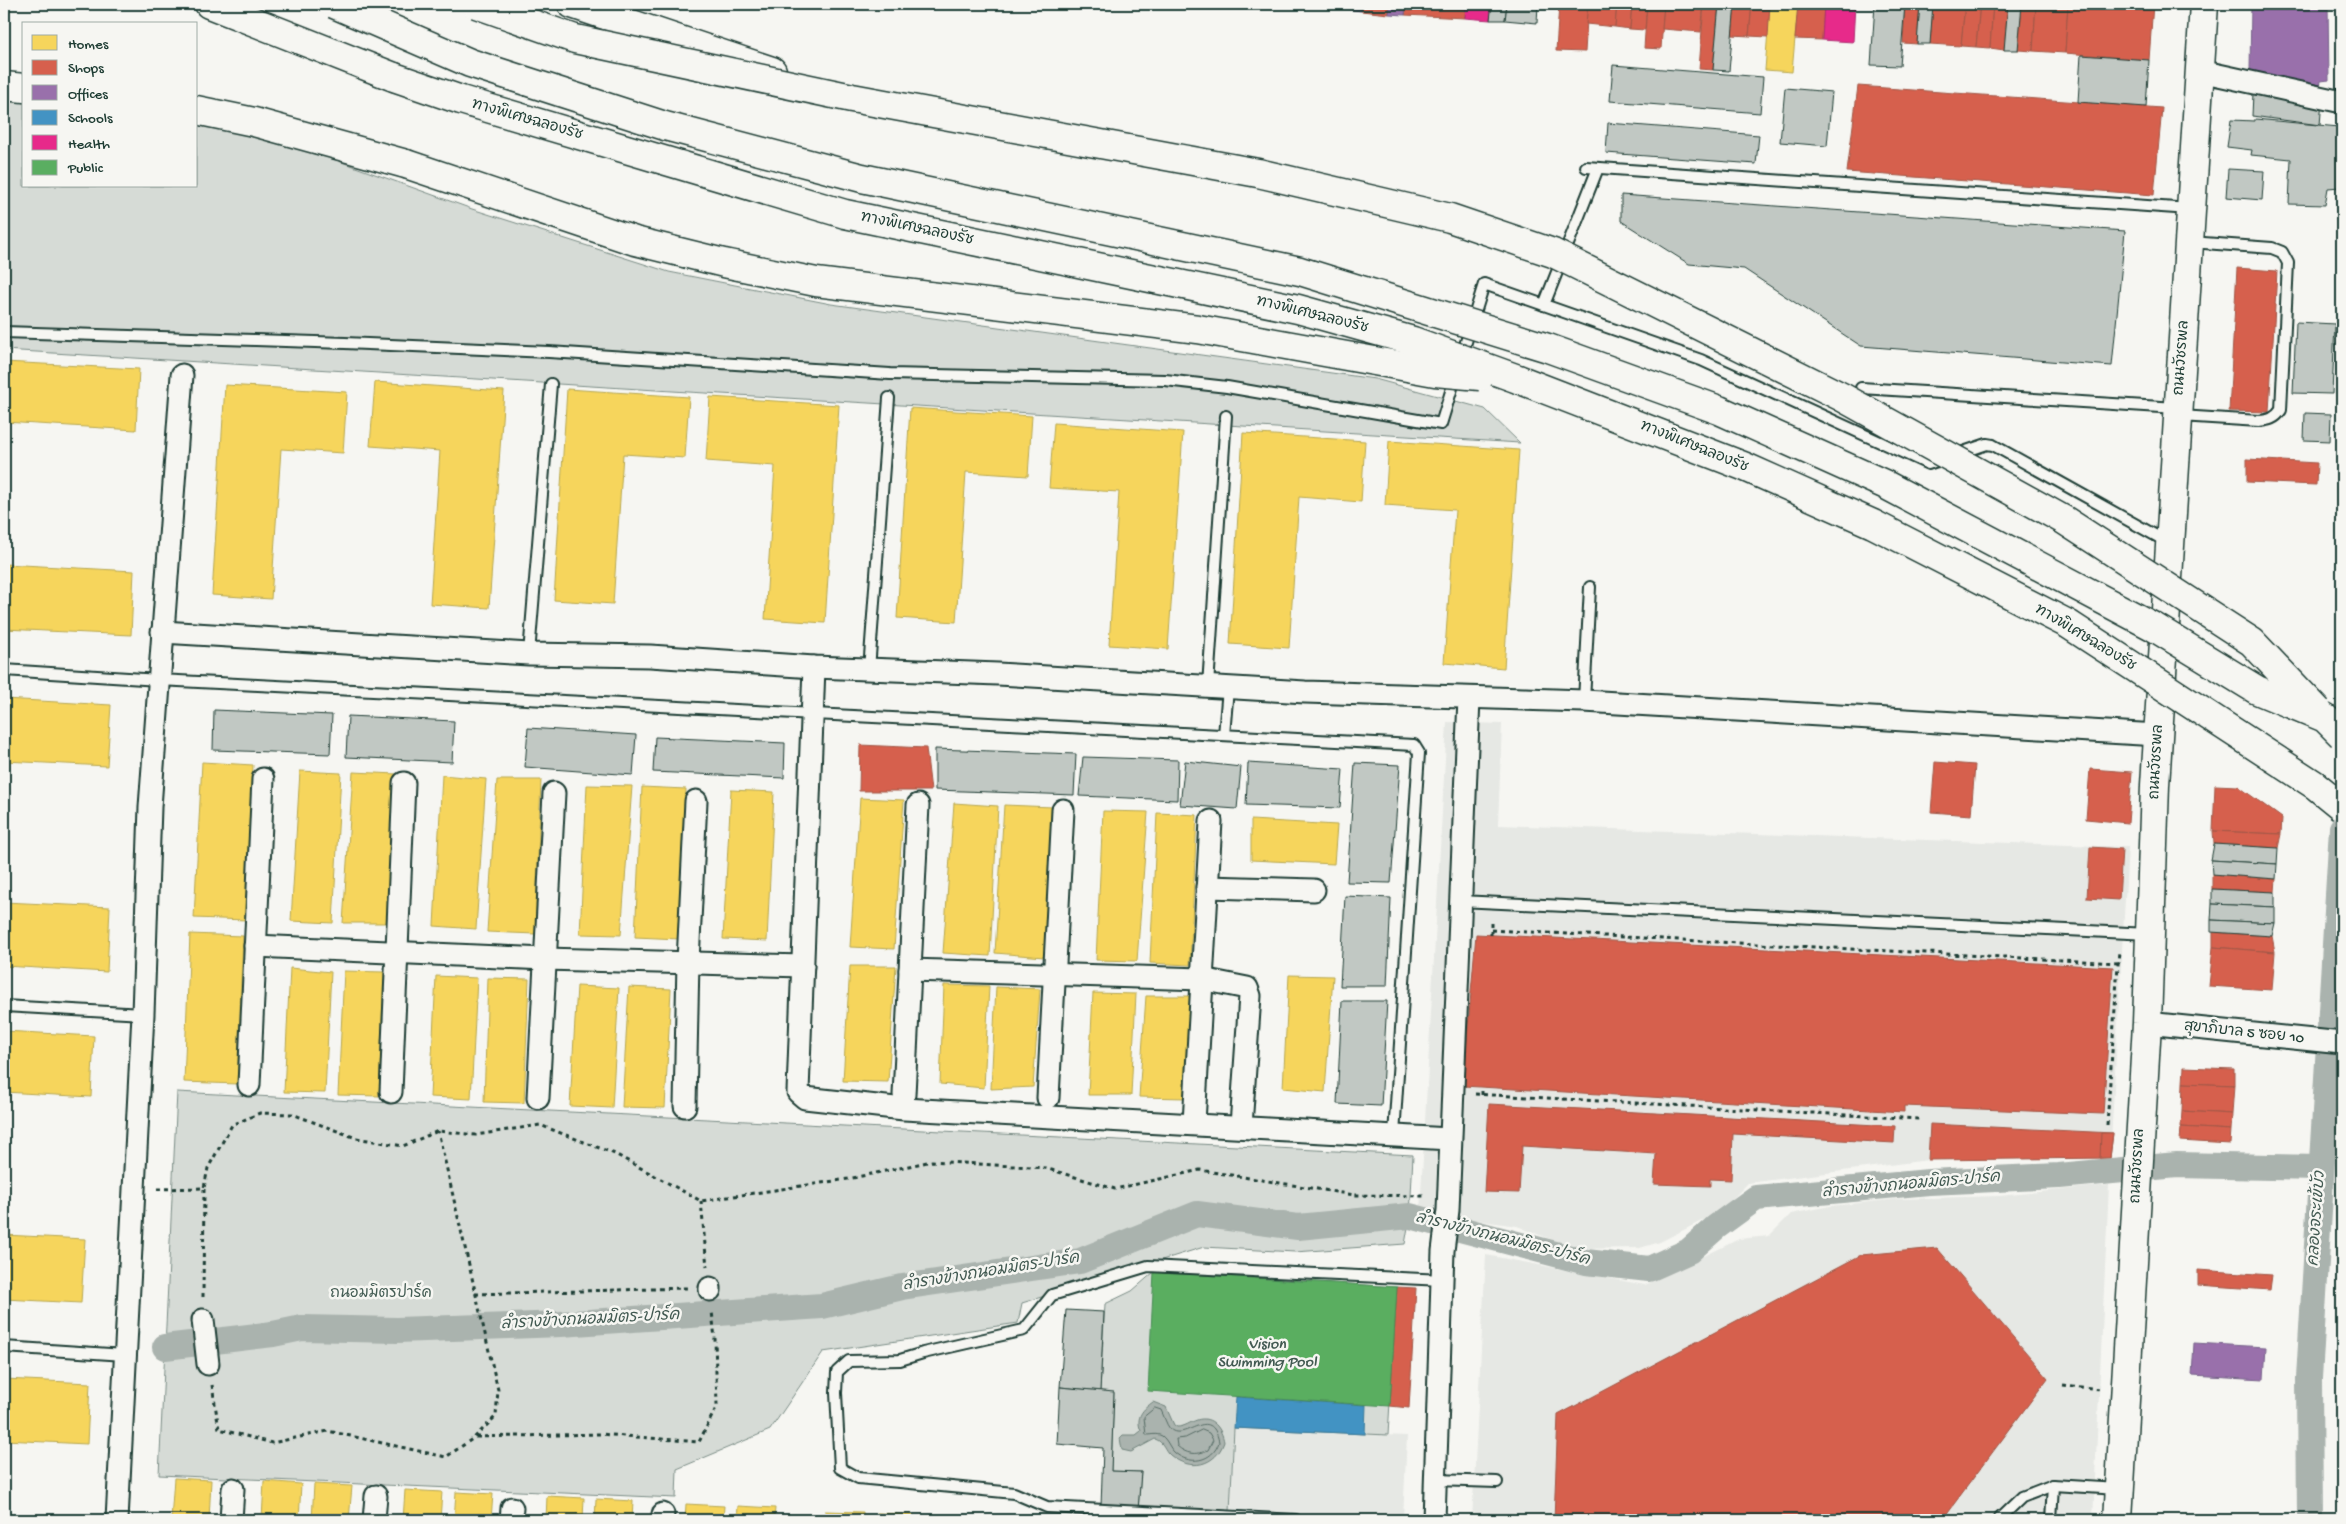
<svg xmlns="http://www.w3.org/2000/svg" width="2346" height="1524" viewBox="0 0 2346 1524" font-family="'Gochi Hand','Playpen Sans Thai',sans-serif">
<style>
.built{fill:#e6e8e4}
.green{fill:#d6dbd6;stroke:#7a8c85}
.water{fill:#aab3ae;stroke:#72847d}
.homes{fill:#f6d55c;stroke:#b6a750}
.shops{fill:#d6604d;stroke:#9f5646}
.offices{fill:#9970ab;stroke:#746187}
.schools{fill:#4393c3;stroke:#387998}
.health{fill:#e7298a;stroke:#ab2f70}
.public{fill:#5aae61;stroke:#488c54}
.lines{fill:none;stroke-linecap:round;stroke-linejoin:round}
.shore{stroke:#576c65;stroke-width:1}
.canal{stroke:#aab3ae;stroke-width:26}
.building{fill:#c1c8c3;stroke:#1f3d34}
.lane-casing{stroke:#1f3d34;stroke-width:14}
.street-casing{stroke:#1f3d34;stroke-width:25}
.secondary-casing{stroke:#1f3d34;stroke-width:31}
.highway-casing{stroke:#1f3d34;stroke-width:31}
.path{stroke:#1f3d34;stroke-width:3;stroke-dasharray:4 4;stroke-linecap:butt}
.lane{stroke:#f6f6f2;stroke-width:10}
.street{stroke:#f6f6f2;stroke-width:21}
.secondary{stroke:#f6f6f2;stroke-width:28}
.highway{stroke:#f6f6f2;stroke-width:28}
.highway-bridge-casing{stroke:#1f3d34;stroke-width:31;stroke-linecap:butt}
.highway-bridge{stroke:#f6f6f2;stroke-width:28}
.labels{text-anchor:middle;dominant-baseline:central;stroke-width:5;stroke-linejoin:round;paint-order:stroke}
.street-label{font-size:15px;fill:#1f3d34;stroke:#f6f6f2}
.park-label{font-size:15px;fill:#445d54;stroke:#f6f6f2}
.water-label{font-size:16px;font-style:italic;fill:#425a52;stroke:#f6f6f2}
</style>
<rect width="100%" height="100%" fill="#f6f6f2"/>
<filter id="ink" filterUnits="userSpaceOnUse"><feTurbulence type="fractalNoise" baseFrequency=".02" numOctaves="2"/><feDisplacementMap in="SourceGraphic" scale="10" xChannelSelector="R" yChannelSelector="G"/><feConvolveMatrix kernelMatrix="1 2 1 2 8 2 1 2 1" color-interpolation-filters="sRGB"/></filter>
<g filter="url(#ink)">
<g class="built">
<polygon points="1447,722 1502,724 1498,825 2128,847 2110,1158 1928,1160 1748,1183 1721,1211 1660,1242 1640,1248 1576,1249 1517,1226 1420,1212"/>
<polygon points="2109,1185 2093,1520 1472,1520 1486,1255 1645,1285 1739,1239 1769,1236 1791,1214 1830,1206 1898,1199 1999,1196"/>
<polygon points="1234,1428 1407,1436 1403,1519 1230,1511"/>
</g>
<g class="green">
<polygon points="4,96 24,97 24,186 196,186 196,123 311,151 472,209 669,272 831,304 1375,379 1485,409 1520,443 4,350"/>
<polygon points="177,1092 1413,1155 1410,1216 1405,1244 1295,1252 1204,1247 1022,1303 1018,1323 823,1352 770,1430 677,1469 676,1498 159,1475"/>
<polygon points="1154,1272 1397,1287 1388,1435 1234,1428 1230,1511 1138,1510 1141,1472 1111,1471 1114,1393 1100,1391 1105,1304 1132,1291"/>
</g>
<path class="water" d="M1153 1402 1166 1407 1174 1425 1177 1427C1185 1427 1190 1422 1197 1420 1212 1415 1222 1429 1224 1442 1216 1466 1190 1472 1170 1455 1164 1450 1164 1442 1155 1439L1131 1452 1122 1450 1120 1438 1123 1435H1136L1141 1431C1135 1417 1143 1409 1153 1402Z"/>
<g class="homes">
<polygon points="1770,4 1798,4 1792,72 1765,70"/>
<polygon points="4,362 139,369 136,430 4,422"/>
<polygon points="375,382 504,391 489,608 430,604 440,451 370,446"/>
<polygon points="225,385 347,392 343,453 281,449 271,599 212,595"/>
<polygon points="567,389 689,397 685,458 623,454 613,604 554,600"/>
<polygon points="710,397 839,405 825,623 765,619 775,466 706,461"/>
<polygon points="910,408 1032,416 1028,476 966,472 956,622 897,618"/>
<polygon points="1054,423 1183,432 1168,649 1109,645 1119,492 1049,488"/>
<polygon points="1243,433 1365,441 1361,502 1299,497 1289,648 1230,644"/>
<polygon points="1389,441 1519,450 1504,668 1444,663 1455,510 1385,505"/>
<polygon points="4,564 134,571 131,635 4,629"/>
<polygon points="4,699 111,705 107,766 4,761"/>
<polygon points="202,762 253,765 246,920 194,918"/>
<polygon points="300,771 341,773 333,923 291,921"/>
<polygon points="353,772 397,774 390,923 343,923"/>
<polygon points="442,775 486,779 476,929 434,926"/>
<polygon points="497,780 541,780 535,934 487,932"/>
<polygon points="587,785 632,786 621,935 580,934"/>
<polygon points="642,787 686,789 680,939 635,937"/>
<polygon points="731,790 774,792 767,941 723,939"/>
<polygon points="860,798 904,800 894,949 850,947"/>
<polygon points="954,803 998,806 990,956 943,953"/>
<polygon points="1004,805 1053,807 1044,957 995,953"/>
<polygon points="1103,811 1148,812 1137,961 1096,960"/>
<polygon points="1157,813 1197,815 1190,965 1150,963"/>
<polygon points="1251,820 1337,825 1334,864 1251,860"/>
<polygon points="4,902 110,907 107,972 4,966"/>
<polygon points="190,934 243,936 237,1084 184,1082"/>
<polygon points="850,966 896,966 888,1082 843,1081"/>
<polygon points="290,968 331,972 325,1093 284,1092"/>
<polygon points="344,971 384,972 379,1096 338,1095"/>
<polygon points="1289,975 1333,976 1325,1092 1283,1088"/>
<polygon points="436,976 477,978 471,1099 430,1097"/>
<polygon points="488,978 529,979 524,1103 484,1102"/>
<polygon points="944,985 989,986 984,1088 940,1084"/>
<polygon points="577,986 619,988 612,1108 570,1106"/>
<polygon points="629,987 671,989 665,1108 622,1107"/>
<polygon points="996,987 1040,989 1033,1087 991,1089"/>
<polygon points="1093,993 1136,994 1131,1095 1088,1095"/>
<polygon points="1146,996 1192,996 1185,1098 1139,1097"/>
<polygon points="4,1031 94,1036 91,1097 4,1092"/>
<polygon points="4,1235 85,1239 81,1303 4,1299"/>
<polygon points="4,1379 90,1383 87,1444 4,1440"/>
<polygon points="174,1478 211,1480 209,1520 171,1520"/>
<polygon points="264,1481 301,1484 299,1520 262,1520"/>
<polygon points="314,1484 352,1486 349,1520 312,1520"/>
<polygon points="405,1490 442,1492 440,1520 403,1520"/>
<polygon points="456,1492 493,1494 491,1520 454,1520"/>
<polygon points="547,1496 584,1498 583,1520 546,1520"/>
<polygon points="596,1499 633,1501 632,1520 595,1520"/>
<polygon points="686,1504 724,1506 723,1520 685,1520"/>
<polygon points="738,1506 775,1508 774,1520 737,1520"/>
<polygon points="825,1511 863,1512 863,1520 825,1520"/>
<polygon points="877,1513 914,1515 914,1520 877,1520"/>
</g>
<g class="shops">
<polygon points="1330,4 1347,4 1346,9 1330,8"/>
<polygon points="1361,4 1390,4 1389,14 1361,11"/>
<polygon points="1406,4 1466,4 1465,18 1405,15"/>
<polygon points="1559,4 1588,4 1585,52 1556,51"/>
<polygon points="1588,4 1617,4 1615,27 1586,24"/>
<polygon points="1617,4 1632,4 1630,29 1615,27"/>
<polygon points="1632,4 1647,4 1645,30 1630,29"/>
<polygon points="1647,4 1664,4 1661,49 1644,48"/>
<polygon points="1664,4 1704,4 1701,32 1662,29"/>
<polygon points="1704,4 1719,4 1713,70 1699,69"/>
<polygon points="1735,4 1752,4 1749,36 1732,35"/>
<polygon points="1752,4 1770,4 1768,37 1749,36"/>
<polygon points="1798,4 1824,4 1822,40 1795,39"/>
<polygon points="1905,4 1920,4 1917,44 1903,43"/>
<polygon points="1933,4 1965,4 1961,46 1930,44"/>
<polygon points="1965,4 1980,4 1976,47 1961,46"/>
<polygon points="1980,4 1993,4 1990,48 1976,47"/>
<polygon points="1993,4 2008,4 2004,50 1990,48"/>
<polygon points="2022,4 2036,4 2033,51 2018,50"/>
<polygon points="2036,4 2068,4 2065,53 2033,51"/>
<polygon points="2068,4 2153,4 2149,60 2065,53"/>
<polygon points="1858,86 2162,108 2154,195 1847,172"/>
<polygon points="2237,268 2277,271 2269,412 2229,411"/>
<polygon points="2247,459 2317,463 2316,485 2247,482"/>
<polygon points="860,745 926,748 931,791 859,791"/>
<polygon points="1935,762 1975,765 1971,815 1931,812"/>
<polygon points="2090,769 2132,772 2128,823 2086,819"/>
<polygon points="2215,785 2238,786 2282,818 2281,834 2213,831"/>
<polygon points="2213,831 2281,834 2278,848 2214,844"/>
<polygon points="2090,847 2122,849 2119,900 2087,898"/>
<polygon points="2212,874 2276,879 2275,892 2212,889"/>
<polygon points="2213,932 2272,936 2275,952 2213,947"/>
<polygon points="1476,934 2113,967 2103,1114 1904,1106 1904,1112 1463,1086"/>
<polygon points="2213,947 2275,952 2272,990 2209,986"/>
<polygon points="2184,1067 2234,1069 2234,1085 2183,1083"/>
<polygon points="2183,1083 2234,1085 2232,1114 2182,1111"/>
<polygon points="1489,1104 1895,1126 1894,1143 1733,1134 1731,1180 1710,1179 1710,1186 1654,1184 1656,1154 1522,1146 1519,1193 1484,1192"/>
<polygon points="2182,1111 2232,1114 2231,1130 2181,1127"/>
<polygon points="1930,1124 2113,1133 2110,1158 1928,1160"/>
<polygon points="2181,1127 2231,1130 2230,1144 2180,1141"/>
<polygon points="2101,1133 2113,1133 2110,1158 2100,1158"/>
<polygon points="1937,1248 2048,1378 1942,1520 1554,1520 1558,1415 1861,1255"/>
<polygon points="2198,1270 2272,1275 2270,1290 2198,1285"/>
<polygon points="1397,1287 1416,1288 1409,1408 1390,1406"/>
</g>
<g class="offices">
<polygon points="1347,4 1361,4 1361,11 1346,9"/>
<polygon points="1390,4 1406,4 1405,15 1389,14"/>
<polygon points="2251,4 2328,4 2329,80 2321,81 2320,86 2250,70"/>
<polygon points="2194,1343 2266,1347 2264,1379 2192,1375"/>
</g>
<polygon class="schools" points="1236,1397 1366,1405 1365,1434 1234,1428"/>
<g class="health">
<polygon points="1466,4 1492,4 1490,20 1465,18"/>
<polygon points="1824,4 1855,4 1853,42 1822,40"/>
</g>
<polygon class="public" points="1154,1272 1397,1287 1390,1406 1148,1391"/>
<g class="lines">
<g class="shore">
<path d="M1155 1408 1161 1410C1164 1416 1166 1424 1170 1429 1185 1443 1211 1403 1219 1442 1213 1462 1189 1466 1174 1452 1169 1447 1168 1441 1162 1436 1156 1433 1152 1435 1146 1435L1144 1417Z"/>
<path d="M1202 1430 1209 1433 1213 1440 1208 1450C1196 1456 1186 1454 1177 1446L1176 1439 1185 1438Z"/>
</g>
<g class="canal">
<polyline points="165,1347 273,1334 302,1328 397,1330 561,1324 822,1306 902,1287 1080,1261 1197,1214 1298,1227 1410,1216 1586,1262 1649,1269 1689,1251 1716,1227 1756,1198 1929,1182 2059,1176 2177,1165 2321,1168"/>
<polyline points="2310,1520 2309,1378 2342,828"/>
</g>
</g>
<g class="building">
<polygon points="1492,4 1507,4 1505,20 1490,20"/>
<polygon points="1507,4 1538,4 1537,23 1505,20"/>
<polygon points="1719,4 1735,4 1729,71 1713,70"/>
<polygon points="1875,4 1905,4 1900,66 1871,65"/>
<polygon points="1920,4 1933,4 1930,44 1917,44"/>
<polygon points="2008,4 2022,4 2018,50 2004,50"/>
<polygon points="2081,55 2149,60 2146,107 2078,102"/>
<polygon points="1613,65 1763,77 1760,113 1610,101"/>
<polygon points="1785,88 1832,92 1827,146 1780,142"/>
<polygon points="2253,93 2322,100 2320,125 2252,116"/>
<polygon points="2255,119 2339,127 2340,187 2328,188 2325,205 2289,204 2291,159 2251,155 2252,150 2227,147 2231,120 2255,121"/>
<polygon points="1608,123 1759,135 1756,164 1606,153"/>
<polygon points="2228,169 2264,171 2262,200 2226,197"/>
<polygon points="1621,195 2125,231 2112,366 1861,346 1744,269 1689,264 1621,221"/>
<polygon points="2296,322 2335,324 2332,394 2293,393"/>
<polygon points="2305,413 2331,414 2330,441 2304,440"/>
<polygon points="214,710 332,715 330,754 213,750"/>
<polygon points="348,716 454,721 452,762 346,757"/>
<polygon points="528,728 636,735 633,775 525,767"/>
<polygon points="655,737 785,743 784,778 653,772"/>
<polygon points="935,749 1076,754 1074,795 935,790"/>
<polygon points="1083,757 1178,760 1177,800 1079,796"/>
<polygon points="1185,761 1241,767 1237,809 1180,805"/>
<polygon points="1248,763 1343,769 1340,808 1246,805"/>
<polygon points="1355,763 1400,765 1391,883 1347,882"/>
<polygon points="2214,844 2278,848 2277,864 2211,860"/>
<polygon points="2211,860 2277,864 2276,879 2212,874"/>
<polygon points="2212,889 2275,892 2275,907 2212,904"/>
<polygon points="1345,896 1391,898 1387,986 1340,986"/>
<polygon points="2212,904 2275,907 2275,923 2211,920"/>
<polygon points="2211,920 2275,923 2272,936 2211,932"/>
<polygon points="1342,1001 1387,1001 1381,1106 1337,1104"/>
<polygon points="1066,1310 1104,1312 1100,1391 1060,1387"/>
<polygon points="1060,1387 1114,1392 1111,1471 1141,1472 1138,1510 1101,1507 1103,1448 1057,1444"/>
</g>
<g class="lines">
<defs>
<g id="lane">
<polyline points="1586,167 2190,209"/>
<polyline points="1544,305 1598,168"/>
<polyline points="4,332 345,343 549,352 890,374 1165,380 1227,387 1441,424 1456,375"/>
<polyline points="1461,358 1484,284 1701,360 1928,464 1987,444 1993,445 2169,543"/>
<polyline points="1861,388 2177,408"/>
<path d="M2180 416 2259 421C2269 420 2275 419 2281 410L2288 263 2282 252 2272 248 2190 242"/>
<polyline points="529,654 551,384"/>
<polyline points="4,670 159,680 1414,745 1419,753 1394,1135"/>
<polyline points="869,670 889,398"/>
<polyline points="1208,686 1226,416"/>
<polyline points="1584,701 1590,587"/>
<polyline points="1224,735 1228,688"/>
<polyline points="1460,901 2149,934"/>
<polyline points="4,1006 143,1014"/>
<polyline points="4,1347 125,1355"/>
<polyline points="1435,1480 1497,1482"/>
<polyline points="1296,1520 1047,1507 1014,1493 858,1478 840,1468 836,1393 837,1372 849,1361 900,1360 923,1353 1024,1330 1052,1295 1148,1266 1443,1280"/>
<polyline points="1998,1520 2022,1497 2053,1485 2118,1489"/>
<polyline points="2051,1520 2053,1485"/>
</g>
<g id="street">
<polyline points="2200,71 2342,102"/>
<polyline points="162,632 529,654 650,656 814,667 998,674 1305,692 1584,701 2158,735"/>
<polyline points="814,667 798,1092 805,1098 904,1109 1450,1139"/>
<polyline points="1207,887 1314,890"/>
<polyline points="255,946 545,959 803,966"/>
<polyline points="910,970 1202,979 1247,988 1250,996 1241,1126"/>
<polyline points="2147,1023 2342,1043"/>
<polyline points="249,1085 263,779"/>
<polyline points="391,1092 404,783"/>
<polyline points="904,1095 918,805"/>
<polyline points="538,1098 554,793"/>
<polyline points="1048,1098 1063,810"/>
<polyline points="685,1106 688,961 696,801"/>
<polyline points="1194,1123 1211,821"/>
<polyline points="710,1288 710,1290"/>
<polyline points="203,1320 208,1364"/>
<polyline points="117,1520 143,1014 150,807 182,375"/>
<polyline points="231,1520 233,1489"/>
<polyline points="374,1520 376,1496"/>
<polyline points="511,1520 512,1508"/>
<polyline points="662,1520 663,1514"/>
<polyline points="1434,1520 1443,1251 1448,1210 1469,698"/>
</g>
<polyline id="secondary" points="2118,1520 2147,1023 2155,785 2204,4"/>
<g id="highway">
<polyline points="209,4 394,77"/>
<polyline points="572,4 772,71"/>
<polyline points="4,86 24,88"/>
<polyline points="196,110 254,122 406,164"/>
<polyline points="1518,379 1743,466 1873,524 2068,624"/>
</g>
</defs>
<use href="#lane" class="lane-casing"/>
<use href="#street" class="street-casing"/>
<use href="#secondary" class="secondary-casing"/>
<use href="#highway" class="highway-casing"/>
<g class="path">
<polyline points="1491,930 2118,963"/>
<polyline points="1491,935 1491,920"/>
<polyline points="1475,1094 1919,1119"/>
<polyline points="1482,1095 1482,1087"/>
<polyline points="2107,1125 2119,950"/>
<polyline points="157,1189 204,1188 208,1168 232,1125 260,1113 292,1114 356,1138 403,1146 438,1131 476,1135 540,1125 615,1154 701,1201 848,1179 932,1161 1045,1168 1115,1189 1200,1170 1354,1195 1427,1196"/>
<polyline points="701,1201 707,1267"/>
<polyline points="475,1294 687,1288"/>
<polyline points="203,1297 204,1188"/>
<polyline points="212,1385 219,1429 272,1443 328,1431 446,1457 475,1437 496,1416 498,1390 438,1131"/>
<polyline points="2063,1385 2100,1389"/>
<polyline points="476,1437 600,1434 699,1442 717,1406 715,1339 712,1311"/>
</g>
<use href="#lane" class="lane"/>
<use href="#street" class="street"/>
<use href="#secondary" class="secondary"/>
<use href="#highway" class="highway"/>
<defs>
<g id="highway-bridge">
<polyline points="334,4 470,63 665,126 862,178 1300,271 1548,348 1719,410 1884,484 2154,627 2257,690 2325,718 2342,735"/>
<polyline points="476,4 575,39 852,98 1258,173 1450,218 1553,253 1842,397 2064,520 2252,642 2318,711"/>
<polyline points="394,77 461,100 845,214 1298,309 1413,341 1518,379"/>
<polyline points="406,164 635,241 724,263 816,282 1198,329 1435,372 1480,376"/>
<polyline points="2068,624 2315,785 2342,807"/>
</g>
</defs>
<use href="#highway-bridge" class="highway-bridge-casing"/>
<use href="#highway-bridge" class="highway-bridge"/>
</g>
</g>
<g class="labels">
<g class="street-label">
<text transform="translate(527 120) rotate(16)">ทางพิเศษฉลองรัช</text>
<text transform="translate(917 229) rotate(12)">ทางพิเศษฉลองรัช</text>
<text transform="translate(1312 315) rotate(14)">ทางพิเศษฉลองรัช</text>
<text transform="translate(2182 358) rotate(-86)">ถนนวัชรพล</text>
<text transform="translate(1694 447) rotate(22)">ทางพิเศษฉลองรัช</text>
<text transform="translate(2085 638) rotate(31)">ทางพิเศษฉลองรัช</text>
<text transform="translate(2157 762) rotate(-87)">ถนนวัชรพล</text>
<text transform="translate(2244 1033) rotate(6)">สุขาภิบาล 5 ซอย 10</text>
<text transform="translate(2138 1166) rotate(-87)">ถนนวัชรพล</text>
</g>
<g class="park-label">
<text x="381" y="1294">ถนอมมิตรปาร์ค</text>
</g>
<g class="water-label">
<text transform="translate(1911 1186) rotate(-5)">ลำรางข้างถนอมมิตร-ปาร์ค</text>
<text transform="translate(2318 1219) rotate(-86)">คลองจระเข้บัว</text>
<text transform="translate(1502 1240) rotate(14)">ลำรางข้างถนอมมิตร-ปาร์ค</text>
<text transform="translate(991 1273) rotate(-9)">ลำรางข้างถนอมมิตร-ปาร์ค</text>
<text transform="translate(590 1321) rotate(-3)">ลำรางข้างถนอมมิตร-ปาร์ค</text>
<text x="1267" y="1345">Vision<tspan x="1267" dy="18">Swimming Pool</tspan></text>
</g>
</g>
<rect width="2346" height="1524" fill="none" stroke="#f6f6f2" stroke-width="20"/>
<rect x="10" y="10" width="2326" height="1504" fill="none" stroke="#1f3d34" stroke-width="2" filter="url(#ink)"/>
<rect x="22" y="22" width="175" height="165" fill="#f6f6f2" stroke="#a0aca6"/>
<rect x="32" y="35" width="25" height="15" fill="#f6d55c" stroke="#a0aca6"/>
<text x="68" y="48" font-size="15" fill="#1f3d34">Homes</text>
<rect x="32" y="60" width="25" height="15" fill="#d6604d" stroke="#a0aca6"/>
<text x="68" y="72" font-size="15" fill="#1f3d34">Shops</text>
<rect x="32" y="85" width="25" height="15" fill="#9970ab" stroke="#a0aca6"/>
<text x="68" y="98" font-size="15" fill="#1f3d34">Offices</text>
<rect x="32" y="110" width="25" height="15" fill="#4393c3" stroke="#a0aca6"/>
<text x="68" y="122" font-size="15" fill="#1f3d34">Schools</text>
<rect x="32" y="135" width="25" height="15" fill="#e7298a" stroke="#a0aca6"/>
<text x="68" y="148" font-size="15" fill="#1f3d34">Health</text>
<rect x="32" y="160" width="25" height="15" fill="#5aae61" stroke="#a0aca6"/>
<text x="68" y="172" font-size="15" fill="#1f3d34">Public</text>
</svg>
